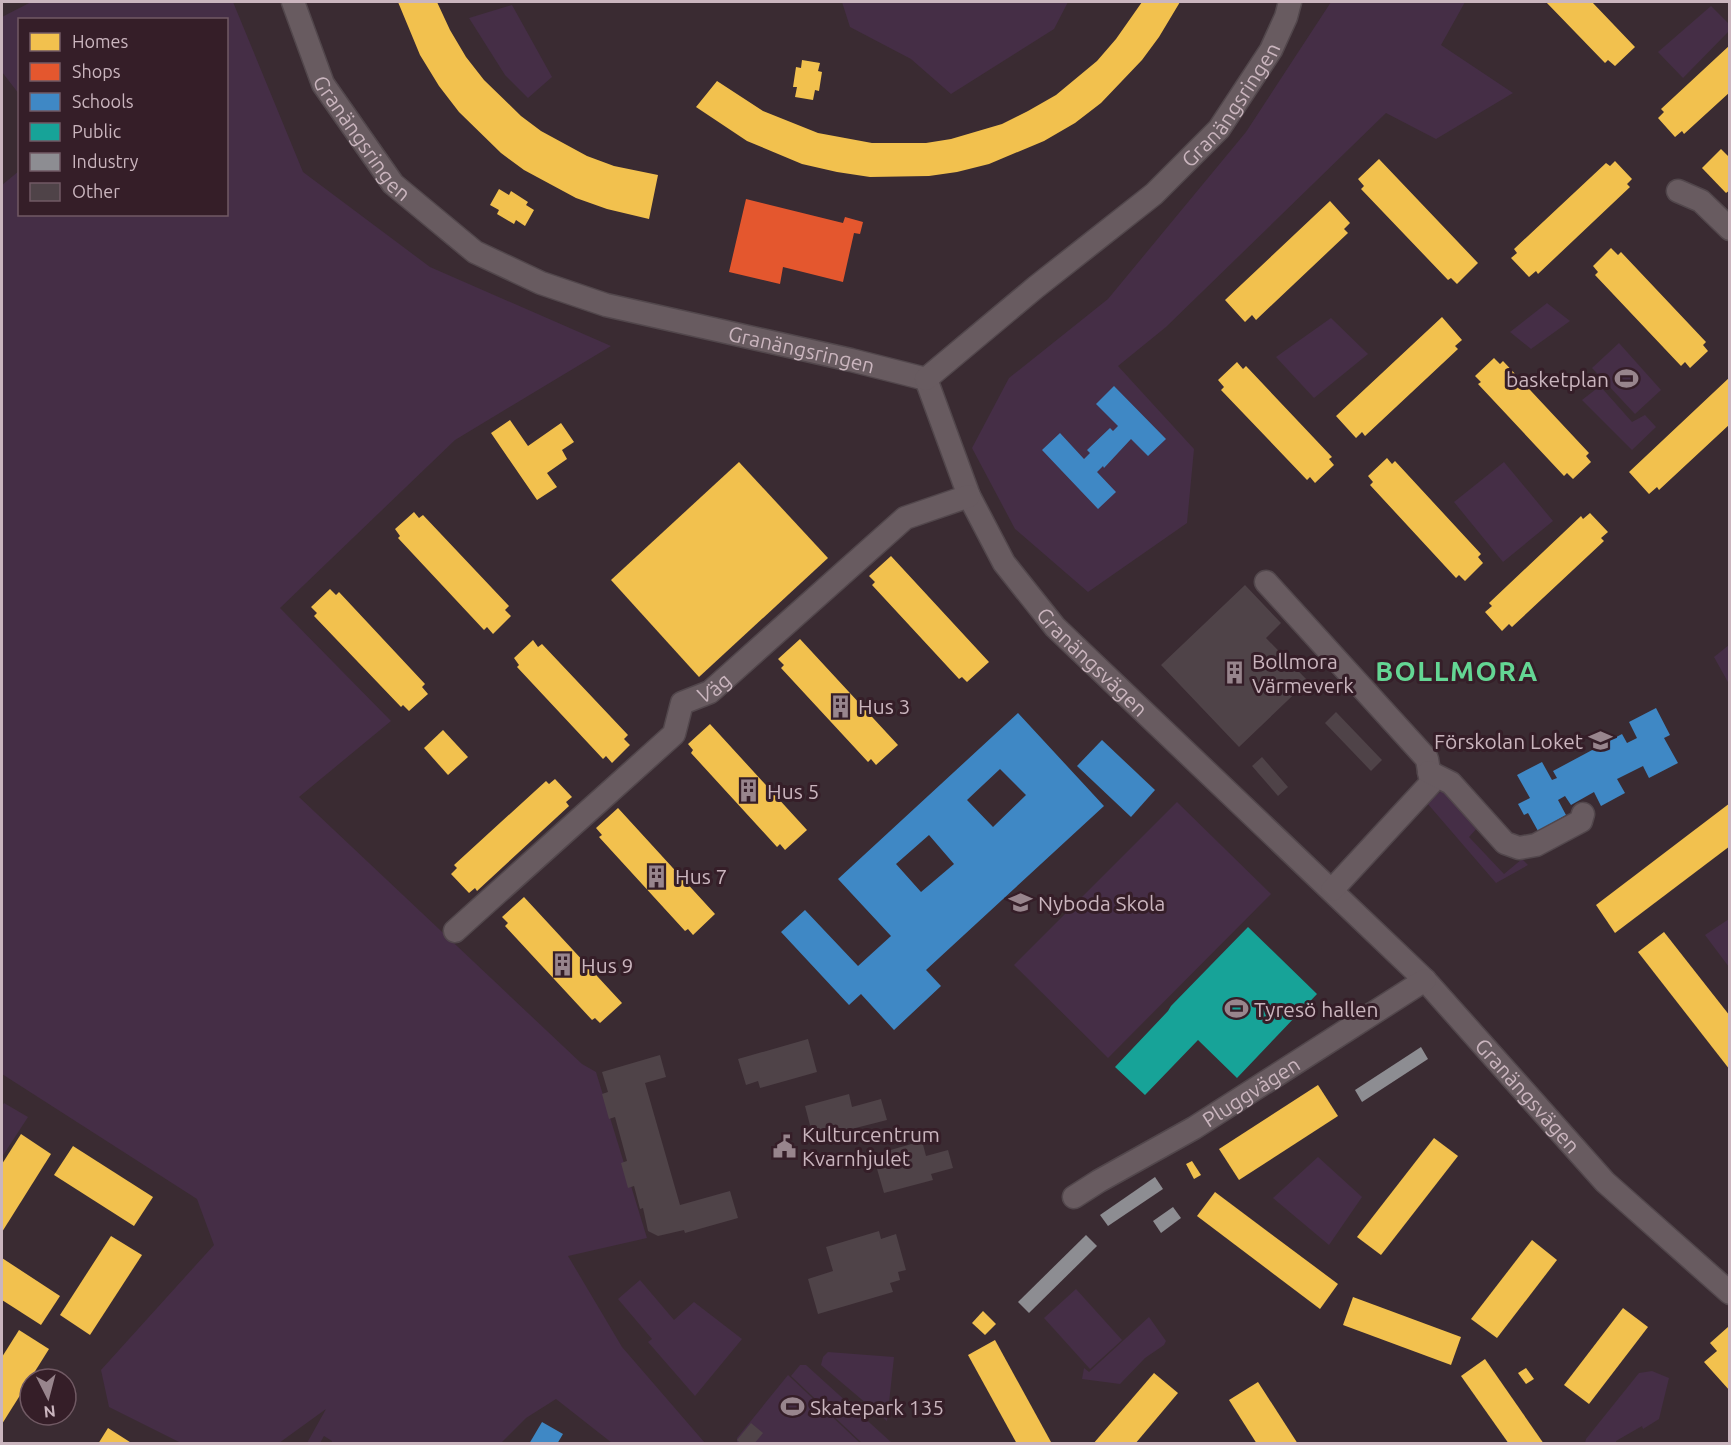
<svg xmlns="http://www.w3.org/2000/svg" width="1731" height="1445" viewBox="0 0 1731 1445" font-family="Ubuntu,sans-serif">
<style>
.green{fill:#452e46}
.homes{fill:#f2c14e}
.shops{fill:#e4572e}
.schools{fill:#3f88c5;fill-rule:evenodd}
.public{fill:#17a398}
.industry{fill:#8d8d92}
.building{fill:#4f4348}
.lines{fill:none;stroke-linecap:round;stroke-linejoin:round}
.minor-casing{stroke:#52474c;stroke-width:25}
.minor{stroke:#685b60;stroke-width:22}
.labels{text-anchor:middle;dominant-baseline:central;stroke-width:6;stroke-linejoin:round;paint-order:stroke}
.street-label{font-size:21px;fill:#cab5be;stroke:#351e28}
.poi-label{font-size:21px;fill:#cab5be;stroke:#351e28;text-anchor:start}
.district-label{font-size:27px;font-weight:bold;letter-spacing:1.5px;fill:#64d694;stroke:#351e28}
</style>
<rect width="100%" height="100%" fill="#3a2b32"/>
<g class="green">
<polygon points="31,2 233,2 303,172 430,267 611,346 455,440 280,608 391,721 299,797 582,1064 596,1072 647,1238 568,1256 622,1347 705,1443 612,1443 556,1399 526,1418 500,1444 331,1444 332,1441 324,1436 320,1443 307,1443 326,1409 279,1443 181,1443 109,1407 101,1370 214,1245 197,1199 2,1074 2,185 19,171 20,214 226,214 226,20 20,20 19,94 2,72 2,17"/>
<polygon points="842,2 1068,2 1054,29 951,94 911,59 850,27"/>
<polygon points="1331,2 1465,2 1441,45 1513,93 1436,139 1386,113 1166,327 1118,366 1194,449 1187,523 1088,592 1015,529 972,448 1009,378 1108,299 1246,132"/>
<polygon points="512,5 552,77 528,98 505,75 469,18"/>
<polygon points="1711,6 1729,24 1729,31 1683,78 1658,52"/>
<polygon points="1547,303 1570,321 1531,349 1510,332"/>
<polygon points="1331,318 1368,354 1314,398 1276,357"/>
<polygon points="1619,343 1661,390 1635,414 1592,368"/>
<polygon points="1600,386 1632,422 1645,415 1656,427 1632,450 1582,400"/>
<polygon points="1504,462 1553,521 1503,562 1454,502"/>
<polygon points="1729,645 1729,684 1714,657"/>
<polygon points="1445,788 1479,826 1469,837 1504,874 1522,859 1528,865 1496,883 1427,803"/>
<polygon points="1177,802 1271,894 1108,1058 1014,965"/>
<polygon points="1729,919 1729,967 1705,935"/>
<polygon points="4,1103 28,1117 2,1157 2,1106"/>
<polygon points="1318,1157 1362,1197 1329,1245 1273,1198"/>
<polygon points="640,1280 674,1320 694,1302 742,1339 695,1396 648,1342 652,1339 618,1299"/>
<polygon points="1076,1289 1122,1340 1090,1369 1044,1318"/>
<polygon points="1149,1317 1166,1341 1164,1345 1145,1358 1120,1384 1082,1379 1084,1368 1089,1372"/>
<polygon points="828,1352 894,1357 887,1421 821,1365 823,1357"/>
<polygon points="800,1365 806,1365 892,1443 862,1443 791,1376"/>
<polygon points="1652,1371 1669,1378 1659,1419 1643,1429 1642,1426 1616,1441 1616,1443 1585,1443 1586,1439 1639,1373"/>
<polygon points="788,1375 860,1443 737,1444 737,1438"/>
</g>
<g class="homes">
<polygon points="398,2 437,2 450,30 466,57 484,80 521,116 541,131 587,156 614,166 658,175 649,219 607,209 576,198 524,170 501,153 459,112 439,86 420,55"/>
<polygon points="1142,2 1180,2 1159,37 1142,60 1101,103 1075,123 1044,141 989,164 957,172 929,176 870,177 837,172 802,164 747,141 696,107 717,81 763,111 818,133 872,143 926,143 951,139 1002,124 1028,111 1056,95 1097,61 1116,39"/>
<polygon points="1546,2 1592,2 1635,47 1615,66 1608,60 1605,63"/>
<polygon points="1730,45 1730,92 1684,134 1682,131 1675,137 1658,118 1664,112 1661,109"/>
<polygon points="802,60 820,63 818,71 822,72 819,91 815,90 813,100 795,97 797,87 793,87 796,67 801,68"/>
<polygon points="1721,149 1730,158 1730,190 1726,193 1702,168"/>
<polygon points="1379,159 1478,263 1457,284 1451,278 1448,280 1361,189 1364,186 1358,179"/>
<polygon points="1615,161 1632,179 1627,184 1630,187 1538,274 1536,271 1529,277 1511,258 1517,253 1514,249 1606,163 1610,166"/>
<polygon points="499,189 509,195 511,191 528,202 526,205 534,210 525,226 516,220 514,224 497,214 499,210 490,205"/>
<polygon points="1330,201 1350,223 1344,229 1348,233 1256,320 1252,315 1245,322 1225,300"/>
<polygon points="1611,248 1618,255 1621,252 1706,342 1703,345 1708,351 1690,368 1685,362 1681,366 1595,275 1598,272 1593,266"/>
<polygon points="1442,317 1462,340 1455,346 1458,349 1365,436 1362,432 1356,438 1336,416"/>
<polygon points="1494,358 1500,364 1503,361 1589,453 1586,456 1591,462 1573,479 1567,473 1564,476 1478,384 1481,382 1475,376"/>
<polygon points="1237,362 1243,369 1246,366 1332,457 1329,459 1334,465 1315,483 1310,477 1307,480 1221,390 1224,387 1218,380"/>
<polygon points="1730,377 1730,424 1659,490 1657,487 1649,494 1629,472"/>
<polygon points="510,420 528,446 561,423 574,442 562,450 567,459 547,473 557,487 537,500 491,433"/>
<polygon points="1387,458 1392,464 1395,461 1481,554 1478,557 1483,563 1465,581 1459,575 1456,578 1370,485 1373,482 1368,476"/>
<polygon points="739,462 828,558 699,677 611,580"/>
<polygon points="414,512 419,518 423,515 509,606 505,610 511,616 493,634 487,627 484,630 398,538 400,536 395,529"/>
<polygon points="1590,513 1608,532 1601,538 1604,541 1512,627 1509,624 1502,631 1485,612 1492,606 1489,603 1581,516 1583,519"/>
<polygon points="891,556 989,662 967,682 962,677 959,679 872,585 875,582 869,576"/>
<polygon points="330,589 336,595 339,592 425,684 422,687 428,694 409,711 403,705 401,707 314,616 317,613 311,607"/>
<polygon points="800,639 898,745 876,765 871,759 868,762 781,668 784,665 778,659"/>
<polygon points="533,640 538,647 542,644 628,735 624,739 630,745 612,763 606,756 603,759 517,667 519,665 514,658"/>
<polygon points="710,724 807,830 785,850 780,844 777,847 691,753 693,750 688,744"/>
<polygon points="443,730 468,757 448,775 424,748"/>
<polygon points="555,779 572,797 566,802 569,806 477,891 475,888 469,893 451,874 457,868 454,865 546,781 549,784"/>
<polygon points="1730,803 1730,846 1615,933 1596,905"/>
<polygon points="618,808 715,914 693,935 688,929 685,931 599,837 602,835 596,828"/>
<polygon points="524,897 622,1003 600,1023 595,1018 592,1020 505,926 508,923 502,917"/>
<polygon points="1664,932 1730,1016 1730,1070 1638,952"/>
<polygon points="1318,1085 1338,1116 1239,1180 1219,1149"/>
<polygon points="21,1134 51,1154 2,1232 2,1164"/>
<polygon points="1434,1138 1458,1156 1381,1255 1357,1237"/>
<polygon points="73,1146 153,1197 134,1226 54,1175"/>
<polygon points="1192,1161 1201,1175 1194,1179 1186,1164"/>
<polygon points="1215,1192 1338,1284 1320,1309 1197,1216"/>
<polygon points="111,1236 142,1255 90,1335 60,1315"/>
<polygon points="1532,1240 1557,1260 1497,1338 1471,1319"/>
<polygon points="2,1258 60,1296 41,1325 2,1300"/>
<polygon points="1353,1297 1461,1337 1451,1365 1343,1325"/>
<polygon points="1623,1308 1648,1327 1589,1404 1564,1385"/>
<polygon points="983,1311 996,1324 985,1335 972,1323"/>
<polygon points="1728,1327 1730,1329 1730,1391 1704,1362 1717,1351 1710,1343"/>
<polygon points="19,1330 49,1349 2,1424 2,1357"/>
<polygon points="995,1340 1051,1442 1049,1444 1017,1444 968,1355"/>
<polygon points="1485,1359 1544,1444 1509,1444 1461,1376"/>
<polygon points="1526,1368 1534,1379 1526,1384 1518,1373"/>
<polygon points="1154,1373 1178,1393 1135,1444 1093,1444"/>
<polygon points="1258,1382 1298,1444 1257,1444 1229,1400"/>
<polygon points="108,1428 133,1444 98,1444"/>
</g>
<polygon class="shops" points="746,199 843,223 845,217 863,222 860,234 854,233 843,282 783,267 780,284 729,272"/>
<g class="schools">
<polygon points="1114,386 1166,439 1148,456 1131,439 1104,468 1103,466 1097,472 1116,492 1098,509 1042,450 1060,433 1084,459 1090,453 1087,450 1110,428 1113,431 1118,426 1096,404"/>
<polygon points="1656,708 1670,735 1664,738 1678,763 1649,778 1643,766 1617,779 1625,793 1601,806 1594,792 1571,805 1565,796 1558,800 1566,815 1538,831 1528,813 1524,815 1518,804 1530,798 1517,775 1542,762 1552,780 1557,778 1553,771 1622,734 1627,743 1637,738 1629,722"/>
<path d="M1018 713 1104 806 926 970 941 986 894 1030 861 994 849 1005 781 932 805 910 858 966 891 936 838 879ZM1000 769 1026 795 993 827 967 800ZM929 835 954 864 921 892 896 864Z"/>
<polygon points="1102,740 1155,790 1131,817 1077,766"/>
<polygon points="542,1422 563,1434 557,1444 529,1444"/>
</g>
<polygon class="public" points="1248,927 1317,994 1237,1078 1198,1040 1145,1095 1115,1067 1168,1011 1171,1006"/>
<g class="industry">
<polygon points="1421,1047 1428,1059 1362,1102 1355,1090"/>
<polygon points="1155,1177 1163,1189 1108,1226 1100,1215"/>
<polygon points="1173,1207 1181,1218 1161,1233 1153,1221"/>
<polygon points="1086,1235 1097,1246 1029,1313 1018,1302"/>
</g>
<g class="building">
<polygon points="1245,585 1281,623 1266,638 1308,681 1239,747 1161,665"/>
<polygon points="1336,712 1382,760 1371,771 1325,723"/>
<polygon points="1262,757 1288,787 1278,796 1252,766"/>
<polygon points="808,1039 817,1072 760,1088 758,1081 746,1085 738,1059"/>
<polygon points="660,1055 666,1077 645,1083 680,1205 730,1191 738,1218 685,1233 684,1230 658,1236 648,1231 643,1208 640,1209 634,1186 628,1188 621,1163 627,1161 615,1117 609,1119 602,1094 608,1092 602,1072"/>
<polygon points="849,1094 852,1107 881,1099 887,1120 828,1135 826,1129 812,1133 805,1106"/>
<polygon points="922,1141 926,1156 948,1150 953,1168 931,1174 933,1180 884,1193 873,1155"/>
<polygon points="879,1231 881,1239 896,1234 906,1270 898,1272 900,1280 890,1283 893,1292 818,1314 808,1279 833,1271 826,1247"/>
<polygon points="751,1423 763,1433 754,1444 741,1444 737,1440"/>
</g>
<g class="lines">
<defs>
<g id="minor">
<path id="s1" d="M293 2 323 84 393 184 475 252 541 283 606 305 851 360 926 379"/>
<polyline points="1678,191 1701,201 1730,229"/>
<path id="s2" d="M926 379 969 496 1004 563 1055 627 1425 980 1605 1182 1730 1293"/>
<path id="s3" d="M926 379 1036 287 1154 194 1219 129 1271 50 1286 17 1290 2"/>
<polyline points="1266,582 1427,759 1431,783 1332,890"/>
<polyline points="1429,772 1451,783 1505,843 1519,848 1536,845 1581,821 1583,814"/>
<path id="s4" d="M455 931 674 734 682 703 710 692 905 518 969 496"/>
<path id="s5" d="M1074 1197 1099 1181 1194 1128 1425 980"/>
</g>
</defs>
<use href="#minor" class="minor-casing"/>
<use href="#minor" class="minor"/>
</g>
<defs>
<symbol id="stadium-bare" viewBox="-9 -9 18 18"><path d="M0-5a6.5 5 0 1 0 0 10a6.5 5 0 1 0 0-10ZM-3.5-1.8h7v3.6h-7Z" fill="#98858d" stroke="#351e28" stroke-width="2.5" paint-order="stroke"/></symbol>
<symbol id="building-bare" viewBox="-9 -9 18 18"><path d="M-4-6H4V6H1V3H-1V6H-4ZM-2.5-4.3h1.7v1.8h-1.7ZM.8-4.3h1.7v1.8H.8ZM-2.5-1h1.7V.8h-1.7ZM.8-1h1.7V.8H.8Z" fill="#98858d" stroke="#351e28" stroke-width="2.5" paint-order="stroke"/></symbol>
<symbol id="school-bare" viewBox="-9 -9 18 18"><path d="M0-5L7-2L0 1L-7-2ZM-4 1L0 2.5L4 1V4Q0 6-4 4Z" fill="#98858d" stroke="#351e28" stroke-width="2.5" paint-order="stroke"/></symbol>
<symbol id="civic-bare" viewBox="-9 -9 18 18"><path d="M-.6-6.5H3V-4.5H.6V-3L4-1V1h2V6H-6V1h2V-1L-.6-3ZM-1.2 2.5V6h2.4V2.5Z" fill="#98858d" stroke="#351e28" stroke-width="2.5" paint-order="stroke"/></symbol>
</defs>
<g fill-rule="evenodd">
<use href="#stadium-bare" x="1610" y="362" width="33" height="33"/>
<use href="#building-bare" x="1218" y="656" width="33" height="33"/>
<use href="#building-bare" x="824" y="690" width="33" height="33"/>
<use href="#school-bare" x="1584" y="724" width="33" height="33"/>
<use href="#building-bare" x="732" y="774" width="33" height="33"/>
<use href="#building-bare" x="640" y="860" width="33" height="33"/>
<use href="#school-bare" x="1004" y="886" width="33" height="33"/>
<use href="#building-bare" x="546" y="948" width="33" height="33"/>
<use href="#stadium-bare" x="1220" y="992" width="33" height="33"/>
<use href="#civic-bare" x="768" y="1130" width="33" height="33"/>
<use href="#stadium-bare" x="776" y="1390" width="33" height="33"/>
</g>
<g class="labels">
<g class="street-label">
<text stroke="none"><textPath href="#s3" startOffset="412">Granängsringen</textPath></text>
<text stroke="none"><textPath href="#s1" startOffset="154">Granängsringen</textPath></text>
<text stroke="none"><textPath href="#s1" startOffset="658">Granängsringen</textPath></text>
<text stroke="none"><textPath href="#s2" startOffset="333">Granängsvägen</textPath></text>
<text stroke="none"><textPath href="#s4" startOffset="362">Väg</textPath></text>
<text stroke="none"><textPath href="#s5" startOffset="206">Pluggvägen</textPath></text>
<text stroke="none"><textPath href="#s2" startOffset="948">Granängsvägen</textPath></text>
</g>
<g class="poi-label">
<text x="1609" y="379" text-anchor="end">basketplan</text>
<text x="1252" y="661">Bollmora<tspan x="1252" dy="24">Värmeverk</tspan></text>
<text x="858" y="706">Hus 3</text>
<text x="1583" y="741" text-anchor="end">Förskolan Loket</text>
<text x="767" y="791">Hus 5</text>
<text x="675" y="876">Hus 7</text>
<text x="1038" y="903">Nyboda Skola</text>
<text x="581" y="965">Hus 9</text>
<text x="1254" y="1009">Tyresö hallen</text>
<text x="802" y="1134">Kulturcentrum<tspan x="802" dy="24">Kvarnhjulet</tspan></text>
<text x="810" y="1407">Skatepark 135</text>
</g>
<g class="district-label">
<text x="1457" y="671">BOLLMORA</text>
</g>
</g>
<rect width="1731" height="1445" fill="none" stroke="#cab5be" stroke-width="6"/>
<rect x="18" y="18" width="210" height="198" fill="#351e28" stroke="#715a64" stroke-width="1.5"/>
<rect x="30" y="33" width="30" height="18" fill="#f2c14e" stroke="#715a64" stroke-width="1.5"/>
<text x="72" y="48" font-size="18" fill="#cab5be">Homes</text>
<rect x="30" y="63" width="30" height="18" fill="#e4572e" stroke="#715a64" stroke-width="1.5"/>
<text x="72" y="78" font-size="18" fill="#cab5be">Shops</text>
<rect x="30" y="93" width="30" height="18" fill="#3f88c5" stroke="#715a64" stroke-width="1.5"/>
<text x="72" y="108" font-size="18" fill="#cab5be">Schools</text>
<rect x="30" y="123" width="30" height="18" fill="#17a398" stroke="#715a64" stroke-width="1.5"/>
<text x="72" y="138" font-size="18" fill="#cab5be">Public</text>
<rect x="30" y="153" width="30" height="18" fill="#8d8d92" stroke="#715a64" stroke-width="1.5"/>
<text x="72" y="168" font-size="18" fill="#cab5be">Industry</text>
<rect x="30" y="183" width="30" height="18" fill="#4f4348" stroke="#715a64" stroke-width="1.5"/>
<text x="72" y="198" font-size="18" fill="#cab5be">Other</text>
<g transform="translate(48 1397) rotate(174)"><circle r="28" fill="#351e28" stroke="#715a64" stroke-width="1.5"/>
<path d="M0-4.5L10 22L0 15L-10 22Z" fill="#98858d"/>
<text y="-9" font-size="16" font-weight="bold" text-anchor="middle" fill="#cab5be">N</text>
</g>
</svg>
